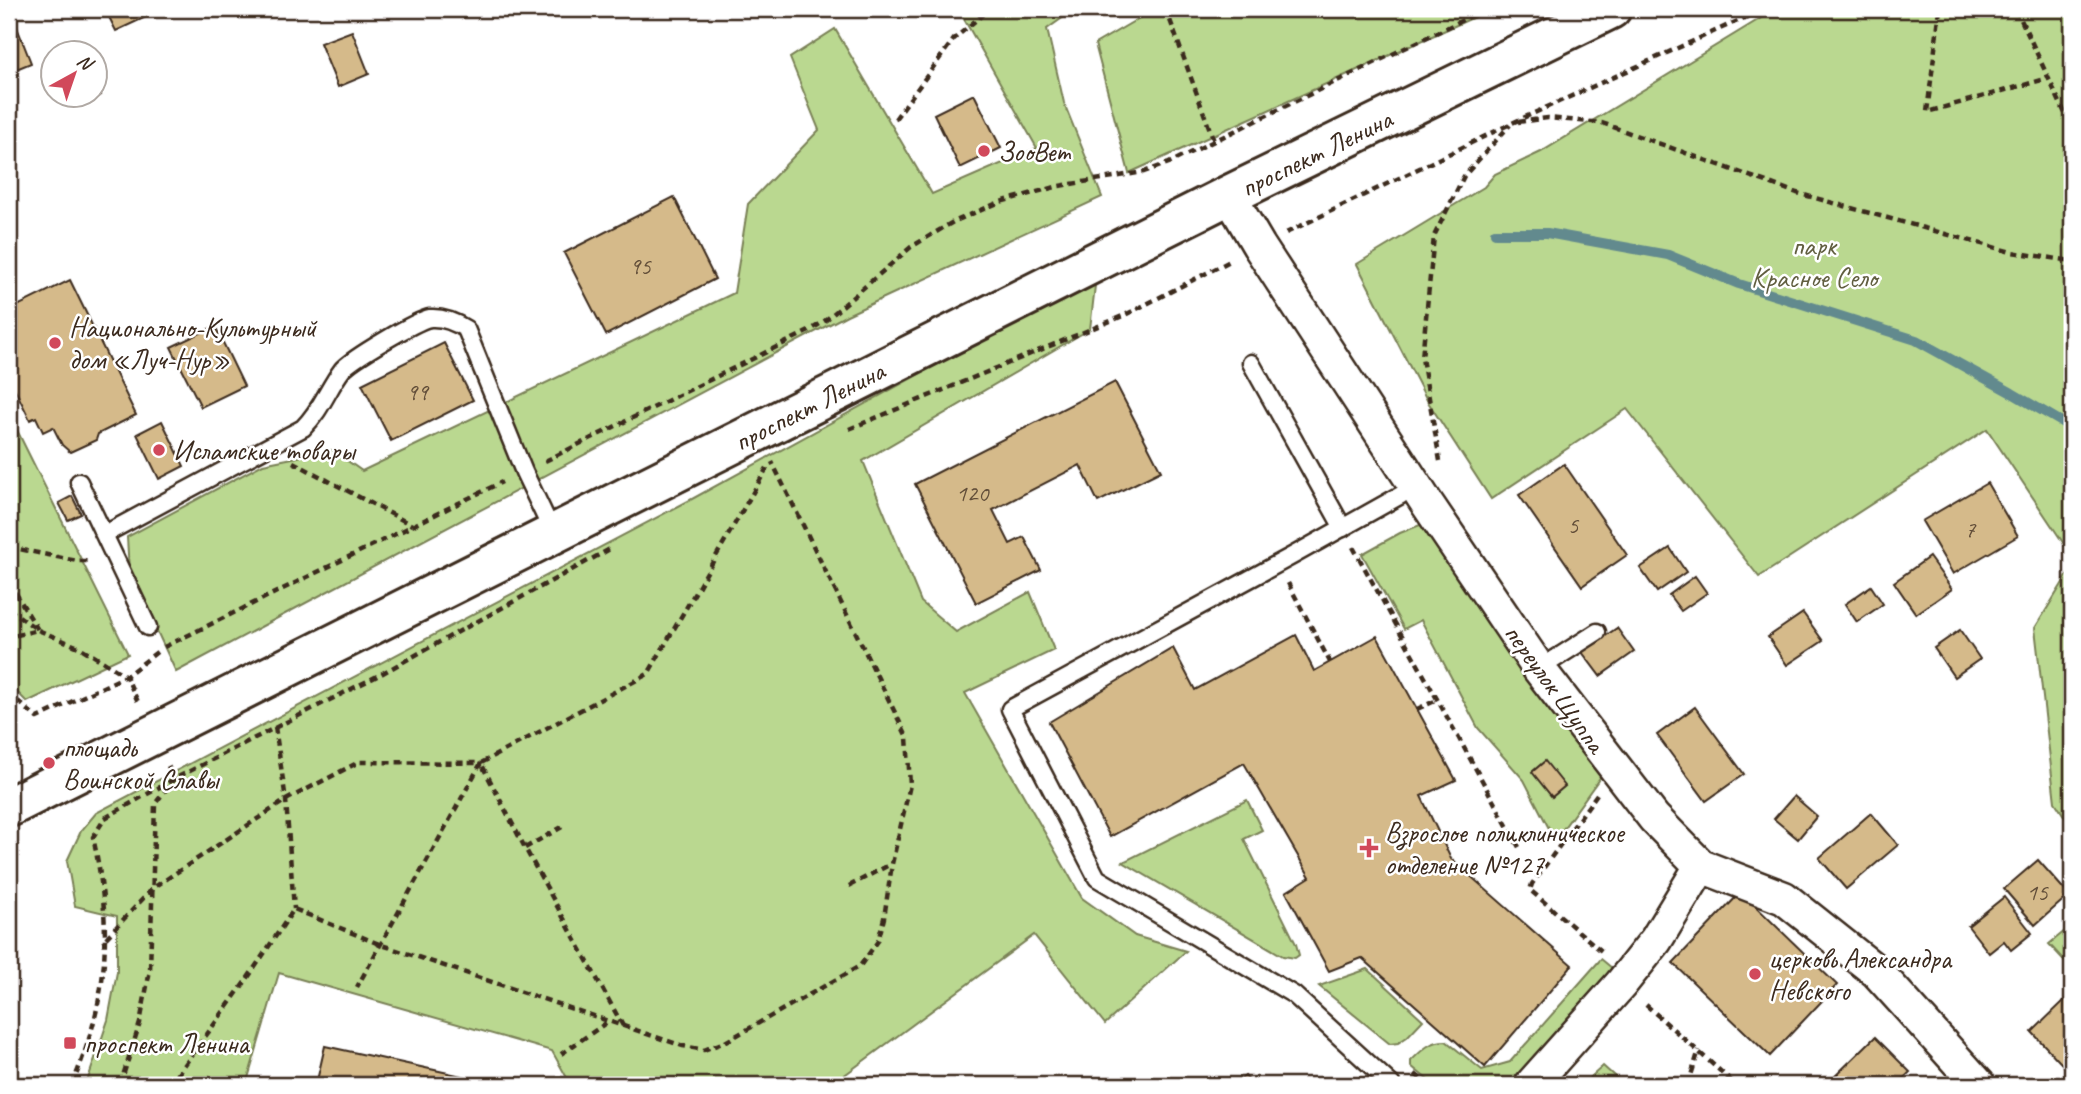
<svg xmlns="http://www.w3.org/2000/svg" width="2081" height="1094" viewBox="0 0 2081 1094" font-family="Caveat,sans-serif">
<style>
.green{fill:#bad890;stroke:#7a8157;stroke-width:2}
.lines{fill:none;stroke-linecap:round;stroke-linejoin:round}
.stream{stroke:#628a8e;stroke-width:10}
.building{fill:#d5ba8a;stroke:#3b2a1e;stroke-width:2}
.lane-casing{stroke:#3b2a1e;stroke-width:21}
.street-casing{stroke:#3b2a1e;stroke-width:37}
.primary-casing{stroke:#3b2a1e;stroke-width:44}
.path{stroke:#3b2a1e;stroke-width:4.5;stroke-dasharray:7 5;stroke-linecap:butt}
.lane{stroke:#fff;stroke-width:16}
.street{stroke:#fff;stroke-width:32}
.primary{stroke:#fff;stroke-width:38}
.poi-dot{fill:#d1495b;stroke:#fff;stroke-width:2.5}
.labels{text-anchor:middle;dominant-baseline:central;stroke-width:5;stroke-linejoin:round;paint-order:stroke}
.number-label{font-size:24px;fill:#624e39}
.poi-label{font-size:28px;fill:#3b2a1e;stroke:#fff;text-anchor:start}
.street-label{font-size:28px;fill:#3b2a1e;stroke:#fff}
.park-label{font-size:28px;fill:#615e40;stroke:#fff}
</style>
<rect width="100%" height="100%" fill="#fff"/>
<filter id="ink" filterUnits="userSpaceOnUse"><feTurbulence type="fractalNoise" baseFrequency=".0143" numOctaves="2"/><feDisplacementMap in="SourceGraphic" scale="14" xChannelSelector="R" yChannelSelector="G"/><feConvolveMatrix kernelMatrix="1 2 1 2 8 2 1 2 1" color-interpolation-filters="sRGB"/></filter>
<g filter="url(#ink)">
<g class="green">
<polygon points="962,9 1075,9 1047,29 1064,103 1102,197 847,315 176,672 129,571 127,537 263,464 332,450 362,471 734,293 748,204 819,130 790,58 835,29 932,194 1037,148 960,12"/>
<polygon points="1155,9 1492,9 1129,173 1095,44"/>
<polygon points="1776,9 2072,9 2072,556 1987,429 1759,577 1627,409 1491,499 1428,402 1357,264 1484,187 1495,174 1541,152"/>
<polygon points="1096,277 1090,329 863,461 921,602 956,632 1030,592 1054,650 965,693 1082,898 1135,936 1186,951 1105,1024 1034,935 831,1085 571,1085 552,1051 279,973 246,1085 86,1085 108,1020 117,972 117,916 75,906 67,861 81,831 96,813 692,499"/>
<polygon points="9,414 128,654 27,702 9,684"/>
<polygon points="1420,525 1428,527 1604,772 1555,840 1524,780 1478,728 1421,620 1404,629 1362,554 1400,533"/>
<polygon points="2072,568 2072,828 2055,802 2035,628"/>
<polygon points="1247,800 1262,830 1244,839 1296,944 1299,955 1295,958 1283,956 1123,862"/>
<polygon points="2072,925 2072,969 2049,944"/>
<path d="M1601 959 1618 973 1520 1085H1434L1411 1066V1061C1422 1050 1430 1041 1446 1041L1482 1070 1510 1062Z"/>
<polygon points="1368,969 1423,1020 1407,1037 1398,1043 1390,1044 1319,986"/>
<polygon points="1603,1066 1624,1085 1582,1085"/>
</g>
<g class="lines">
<polyline class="stream" points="1495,233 1547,233 1668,255 1739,284 1916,340 2012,393 2065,424 2072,432"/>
</g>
<g class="building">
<polygon points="105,9 163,9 116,31"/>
<polygon points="13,17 31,63 9,72 9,18"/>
<polygon points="352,31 369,74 338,87 320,43"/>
<polygon points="94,79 101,95 78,104 74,94 94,94"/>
<polygon points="974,94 1001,148 960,168 934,114"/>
<polygon points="674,197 715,279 606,335 564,253"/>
<polygon points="70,280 136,415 98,434 96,440 70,452 62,445 53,427 43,432 36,417 30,420 9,377 9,310"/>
<polygon points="215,326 244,386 201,407 171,347"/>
<polygon points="444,343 473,400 391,441 362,384"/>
<polygon points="1115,382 1161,471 1098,502 1080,465 993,510 1010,544 1024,537 1041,570 976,603 915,484"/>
<polygon points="162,421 184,466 159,479 137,434"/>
<polygon points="1564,464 1627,555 1582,586 1519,495"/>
<polygon points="1987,483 2018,536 1953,574 1922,521"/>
<polygon points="72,496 81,514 68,520 59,503"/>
<polygon points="1670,548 1686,572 1657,592 1640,568"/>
<polygon points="1929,557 1952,589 1916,614 1894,582"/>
<polygon points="1695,576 1707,593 1681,611 1669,595"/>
<polygon points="1871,586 1883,604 1857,622 1845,604"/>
<polygon points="1803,613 1823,641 1787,665 1768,637"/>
<polygon points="1617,628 1634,652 1600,676 1582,652"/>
<polygon points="1960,630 1980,659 1954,677 1934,648"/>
<polygon points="1296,635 1314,671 1377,636 1456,780 1421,796 1451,859 1572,965 1485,1067 1362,958 1329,971 1286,892 1310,877 1244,763 1110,837 1049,722 1173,648 1195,690"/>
<polygon points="1695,707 1744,774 1706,801 1657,735"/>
<polygon points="1545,761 1565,786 1552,797 1532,772"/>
<polygon points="1794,796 1817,816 1798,839 1774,819"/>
<polygon points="1871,813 1898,845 1846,889 1819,858"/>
<polygon points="2038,860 2069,895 2035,925 2004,889"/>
<polygon points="1741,892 1837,985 1770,1056 1673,963"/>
<polygon points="2004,897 2032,933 2011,950 2004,941 1989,953 1968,926"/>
<polygon points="2072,993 2072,1075 2032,1032"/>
<polygon points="1875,1037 1910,1072 1897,1085 1826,1085"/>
<polygon points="325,1046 503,1085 316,1085"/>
<polygon points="1245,1076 1253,1085 1233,1085"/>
</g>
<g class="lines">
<defs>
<g id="lane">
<polyline points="1251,363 1343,528"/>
<polyline points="79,482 148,627"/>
<path d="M105 534 303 428C322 409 327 390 342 370 351 359 417 320 430 318 444 317 455 322 466 329L524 472 554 535"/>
<polyline points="1539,669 1597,632"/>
<polyline points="1392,1085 1294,995 1097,878 1010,709 1292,556 1401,495"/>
</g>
<g id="street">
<polyline points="1229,195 1259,246 1426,502 1539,669 1654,818 1701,866 1784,898 1877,972 1979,1085"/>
<polyline points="1531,1085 1621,984 1656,940 1701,866"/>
</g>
<polyline id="primary" points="9,807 1229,195 1611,9"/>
</defs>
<use href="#lane" class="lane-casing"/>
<use href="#street" class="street-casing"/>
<use href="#primary" class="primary-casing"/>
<g class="path">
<polyline points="1166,9 1214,141"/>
<polyline points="1940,9 1927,112 2049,78"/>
<polyline points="2016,9 2072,128"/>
<polyline points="895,119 954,39 989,9"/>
<polyline points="1518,122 1548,118 1602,123 1797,193 2011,252 2072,261"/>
<polyline points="1286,233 1512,123 1764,9"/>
<polyline points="849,429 1125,315 1232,260"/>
<polyline points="545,461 809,331 826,320 911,247 953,222 1000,202 1059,186 1144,172 1169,163 1485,9"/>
<polyline points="1440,461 1422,358 1434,236 1464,176 1510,125"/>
<polyline points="293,462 412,525"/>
<polyline points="9,547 77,561 90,561"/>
<polyline points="1353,547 1520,849"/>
<polyline points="9,582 38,630 9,637"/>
<polyline points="1288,583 1330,662"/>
<polyline points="9,609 38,630 81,648 126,676 139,704"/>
<polyline points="164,647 502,482"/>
<polyline points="9,693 37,718 126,676 157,652"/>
<polyline points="1417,709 1437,700"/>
<polyline points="275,727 286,800 294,909"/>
<polyline points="1597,794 1532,884 1530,890 1605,954"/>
<polyline points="525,848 562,827"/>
<polyline points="849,886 891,864"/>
<polyline points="106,938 153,888 286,800 359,762 481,763 357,987"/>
<polyline points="1646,1005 1736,1085"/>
<polyline points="623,1026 525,848 481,763 648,674 767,468"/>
<polyline points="561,1054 606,1023"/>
<polyline points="1415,1074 1428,1085"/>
<path d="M72 1085C109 997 113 930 93 837L105 818 174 779 381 674 610 549"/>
<polyline points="120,1085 140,1023 150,970 155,804 174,779 168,766"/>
<polyline points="170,1085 245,982 294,909 379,944 683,1046 704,1050 725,1042 860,966 878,941 884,918 892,864 910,785 907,737 772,462"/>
<polyline points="1688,1085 1699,1050"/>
</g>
<use href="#lane" class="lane"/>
<use href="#street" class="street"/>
<use href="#primary" class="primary"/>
</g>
</g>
<g class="poi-dot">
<circle cx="984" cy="151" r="7"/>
<circle cx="55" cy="343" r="7"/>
<circle cx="159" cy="450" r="7"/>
<circle cx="49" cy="763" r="7"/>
<path d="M1365.5 837.5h7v7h7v7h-7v7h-7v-7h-7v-7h7z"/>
<circle cx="1755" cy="974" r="7"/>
<rect x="63" y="1036" width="14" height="14" rx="3.5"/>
</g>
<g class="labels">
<g class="number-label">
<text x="640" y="266">95</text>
<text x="417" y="392">99</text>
<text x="972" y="493">120</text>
<text x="1573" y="525">5</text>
<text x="1970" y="529">7</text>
<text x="2037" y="892">15</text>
</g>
<g class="poi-label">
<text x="998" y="151">ЗооВет</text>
<text x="69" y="327">Национально-Культурный<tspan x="69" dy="32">дом «Луч-Нур»</tspan></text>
<text x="173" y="450">Исламские товары</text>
<text x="63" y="747">площадь<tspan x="63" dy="32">Воинской Славы</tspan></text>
<text x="1385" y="832">Взрослое поликлиническое<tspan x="1385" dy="32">отделение №127</tspan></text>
<text x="1769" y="958">церковь Александра<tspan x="1769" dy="32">Невского</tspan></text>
<text x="84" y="1043">проспект Ленина</text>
</g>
<g class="street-label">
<text transform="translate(1316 153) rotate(-26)">проспект Ленина</text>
<text transform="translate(809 406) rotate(-27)">проспект Ленина</text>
<text transform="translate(1555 688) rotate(54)">переулок Щуппа</text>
</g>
<g class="park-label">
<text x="1814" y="245">парк<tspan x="1814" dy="32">Красное Село</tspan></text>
</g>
</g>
<rect width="2081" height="1094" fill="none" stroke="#fff" stroke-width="35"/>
<rect x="18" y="18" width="2046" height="1059" fill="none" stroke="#3b2a1e" stroke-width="2.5" filter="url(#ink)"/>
<g transform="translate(74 74) rotate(40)"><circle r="33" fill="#ffffff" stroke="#b1aaa5" stroke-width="2"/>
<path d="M0-5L12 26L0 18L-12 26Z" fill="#d1495b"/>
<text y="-10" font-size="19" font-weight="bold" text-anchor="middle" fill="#3b2a1e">N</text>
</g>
</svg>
